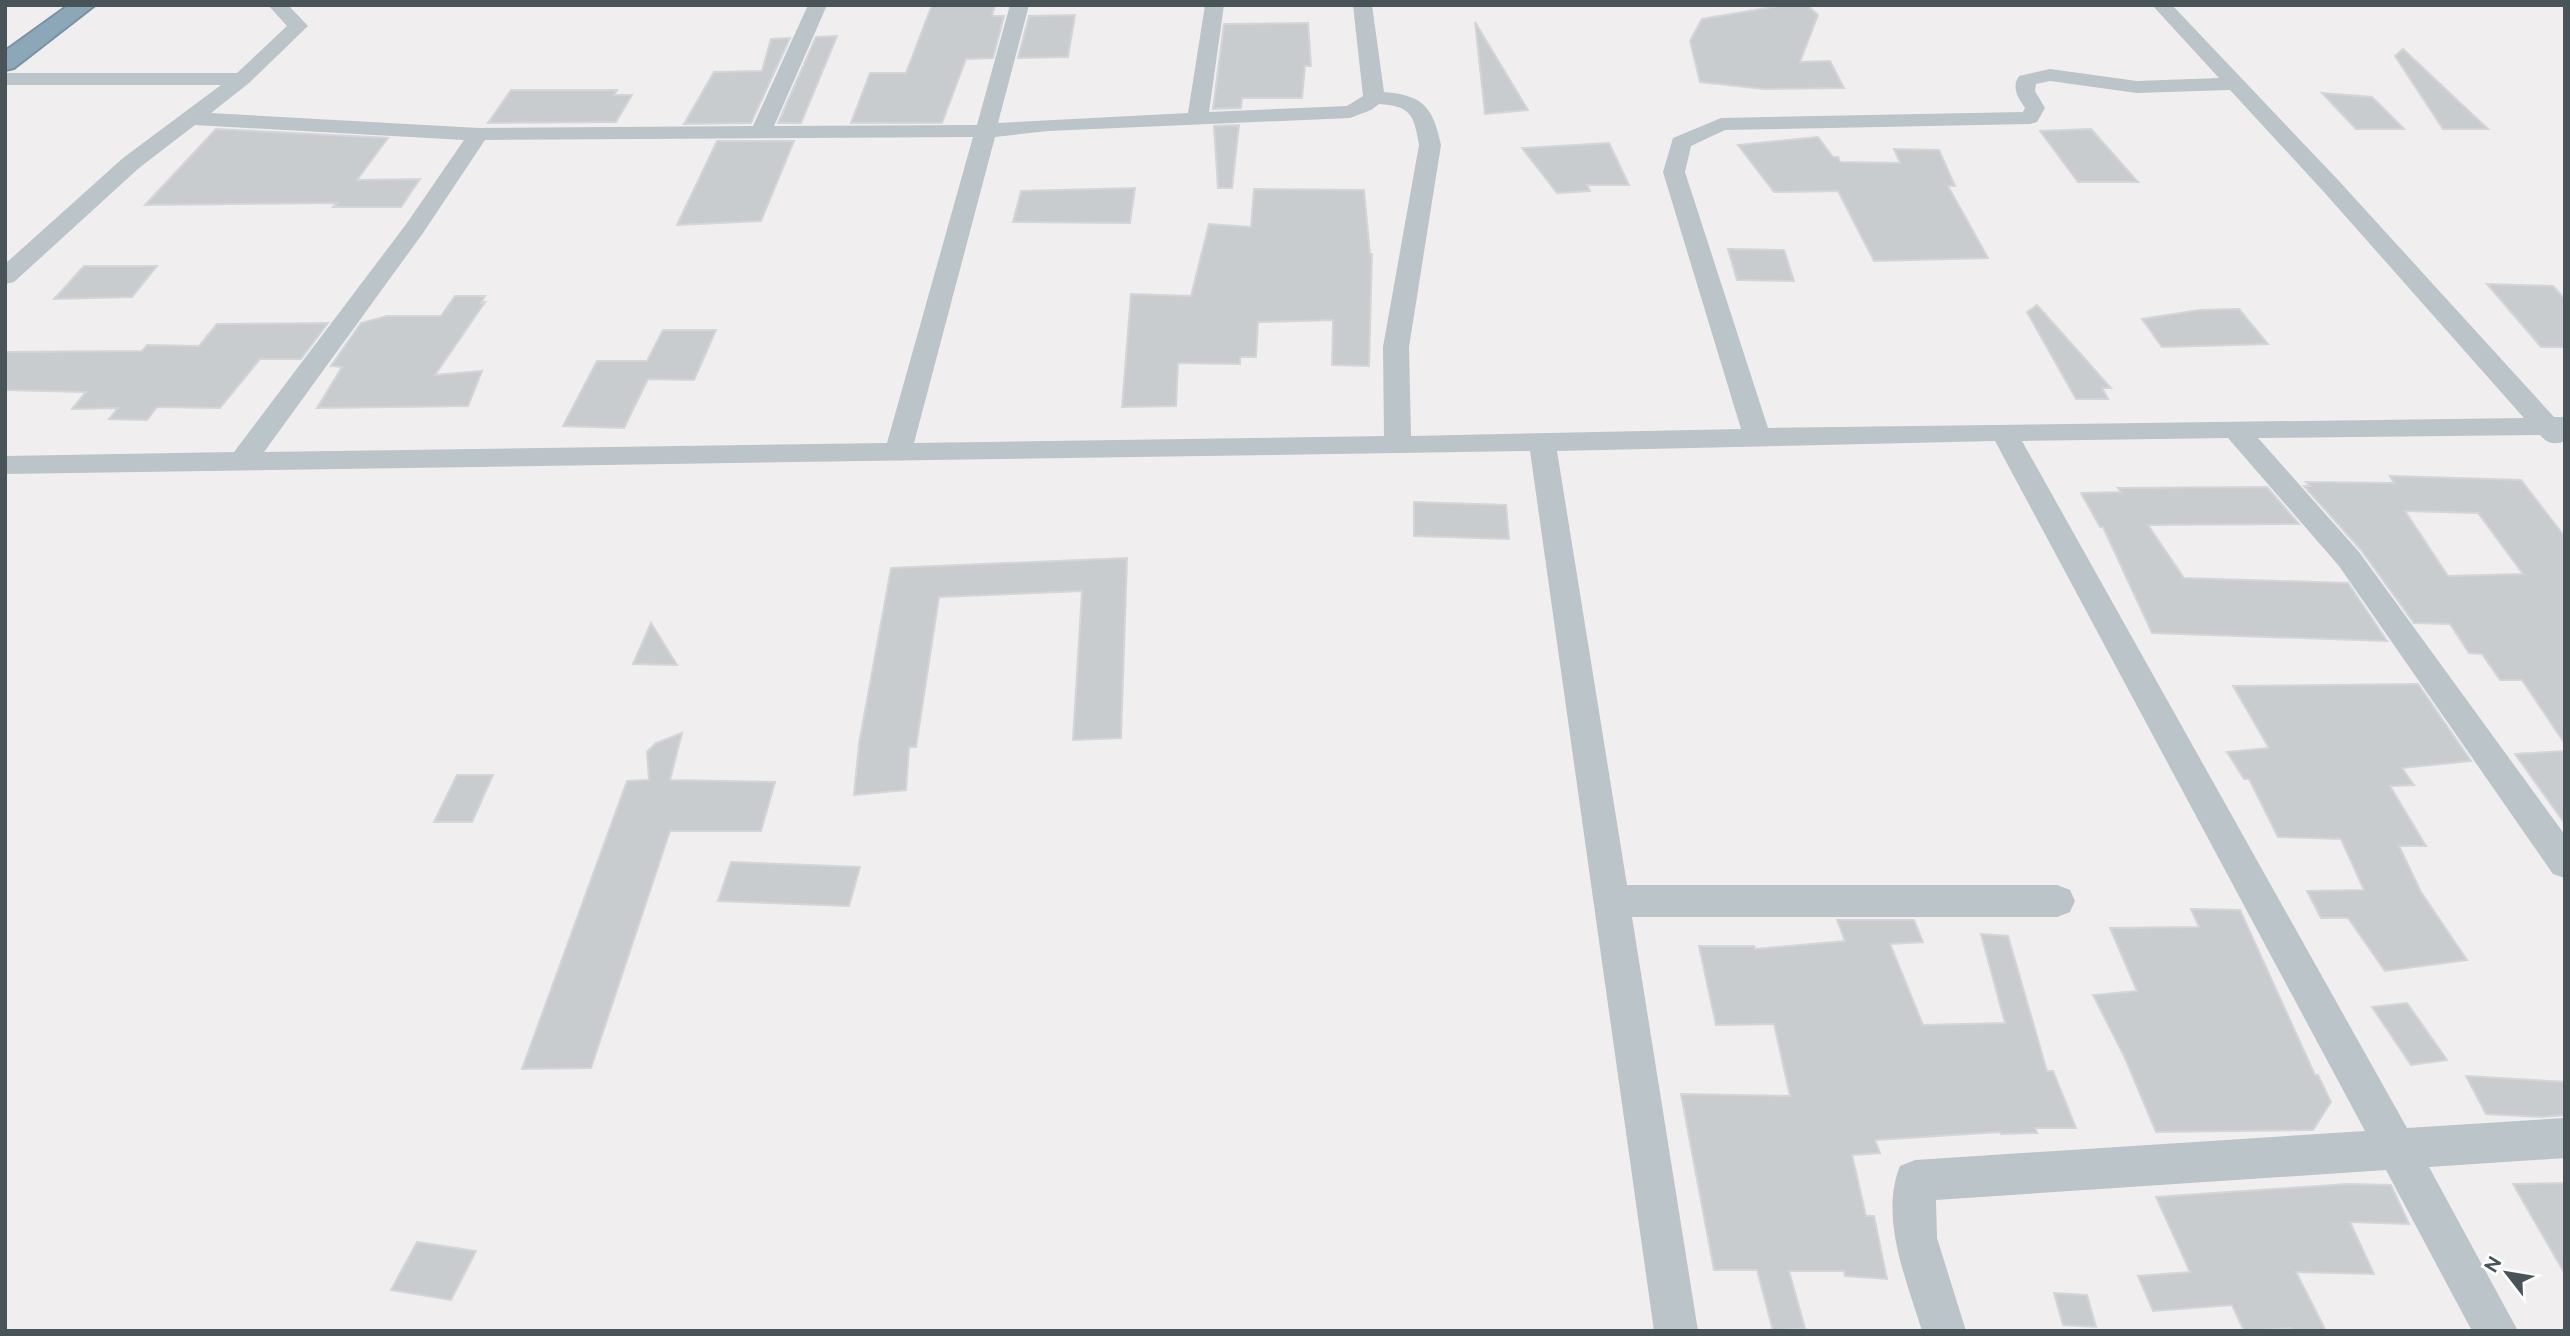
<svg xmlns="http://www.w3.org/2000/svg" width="2570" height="1336" viewBox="0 0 2570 1336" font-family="Raleway,sans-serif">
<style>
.building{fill:#c9cccf;stroke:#d3d5d9;stroke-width:2;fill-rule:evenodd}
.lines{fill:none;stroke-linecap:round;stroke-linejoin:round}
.highway-casing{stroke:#7792a3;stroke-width:4}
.minor{fill:#bbc4c9;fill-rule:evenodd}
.highway{fill:#8ca7b7;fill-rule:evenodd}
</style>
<rect width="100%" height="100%" fill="#f0eeef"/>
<g class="building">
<polygon points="932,5 995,5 992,16 1004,16 993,58 966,59 942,123 851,123 870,73 906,73"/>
<polygon points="1784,5 1807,5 1818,15 1800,62 1830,61 1844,88 1764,89 1700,82 1690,41 1702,19"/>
<polygon points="1075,15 1068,57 1018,58 1029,16"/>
<polygon points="1475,22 1528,110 1485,114"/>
<polygon points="1308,23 1311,66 1305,66 1302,98 1242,98 1241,108 1213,109 1224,24"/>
<polygon points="837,36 801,123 778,123 816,37"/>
<polygon points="790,38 751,123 684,124 714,72 762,71 771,39"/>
<polygon points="2403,49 2488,129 2443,129 2395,56"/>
<polygon points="511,90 617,90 614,95 632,95 616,122 488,123"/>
<polygon points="2322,93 2372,97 2404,129 2356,129"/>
<polygon points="1239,125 1232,188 1218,188 1214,126"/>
<polygon points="216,129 388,138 357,180 420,179 401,207 333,207 337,203 145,205"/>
<polygon points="2091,129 2138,182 2078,182 2040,131"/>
<polygon points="1818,137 1833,157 1838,157 1840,162 1900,163 1894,149 1939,150 1955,186 1948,186 1988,258 1874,261 1838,191 1774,192 1738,145"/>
<polygon points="717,141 794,141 761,221 677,225"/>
<polygon points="1609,143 1629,185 1587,185 1590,191 1557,193 1522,148"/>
<polygon points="1135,188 1130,223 1013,222 1021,191"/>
<polygon points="1254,189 1364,190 1370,254 1372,254 1369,366 1332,365 1333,320 1258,322 1256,357 1240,357 1240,364 1178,363 1176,406 1122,407 1131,294 1191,296 1209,224 1251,227"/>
<polygon points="1728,249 1784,250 1794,281 1737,280"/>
<polygon points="84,266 157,266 132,297 54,299"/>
<polygon points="2487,284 2553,286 2565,299 2565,347 2541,347"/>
<polygon points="455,296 485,296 481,303 485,302 435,375 482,371 468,406 317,408 342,367 331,366 361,323 387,316 441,316"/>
<polygon points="2037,305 2111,388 2102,388 2108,399 2076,399 2027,312"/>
<polygon points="2239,309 2268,344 2162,347 2142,319 2199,310"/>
<polygon points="328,323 301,359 260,359 220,408 157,407 147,420 109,419 118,408 72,409 86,392 5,390 5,352 142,351 147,345 199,346 217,324"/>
<polygon points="663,330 716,330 694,380 648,379 624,428 563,426 597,361 647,361"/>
<path d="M2390 476 2521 480 2565 537V744L2522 680H2500L2482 654 2469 653 2450 624 2414 623 2361 550 2304 486H2310L2306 482 2394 483ZM2405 511 2478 513 2523 574 2448 576Z"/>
<polygon points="2267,487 2299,524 2148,525 2184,578 2348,583 2387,641 2152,633 2103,527 2100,527 2081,493 2121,492 2118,488"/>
<polygon points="1414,502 1506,505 1509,539 1414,536"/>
<polygon points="1127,558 1121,738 1073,740 1082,591 939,597 916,747 909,747 906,790 854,795 859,744 891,568"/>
<polygon points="651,623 677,665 633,664"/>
<polygon points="2418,684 2471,761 2402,768 2414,785 2390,786 2426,846 2399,846 2421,892 2467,960 2385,971 2348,918 2321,918 2307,891 2364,890 2341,839 2278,837 2249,779 2244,779 2227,752 2269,748 2233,686"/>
<polygon points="682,733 670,780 775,782 761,831 670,831 591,1068 522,1069 627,781 649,780 647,752 656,743"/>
<polygon points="2565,751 2565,824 2515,754"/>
<polygon points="457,775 493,775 472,822 434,822"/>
<polygon points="731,862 860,867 849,906 718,901"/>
<polygon points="2191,909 2240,910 2315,1075 2318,1075 2331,1102 2313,1130 2156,1132 2125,1058 2093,995 2137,991 2110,928 2199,927"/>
<polygon points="1837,920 1914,920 1923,942 1890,944 1923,1025 2005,1023 1981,934 2008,936 2047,1071 2053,1071 2076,1128 2035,1128 2037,1133 2001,1134 2000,1132 1875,1140 1880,1153 1852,1155 1866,1216 1874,1216 1887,1279 1845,1276 1844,1271 1789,1271 1805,1328 1773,1331 1757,1270 1714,1270 1681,1094 1790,1096 1774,1024 1716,1025 1699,946 1754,946 1755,949 1845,941"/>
<polygon points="2407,1003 2447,1060 2411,1065 2372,1007"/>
<polygon points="2466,1076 2565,1082 2565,1115 2541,1117 2486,1114"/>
<polygon points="2565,1183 2565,1274 2513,1184"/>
<polygon points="2348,1184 2391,1185 2409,1224 2350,1222 2374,1274 2296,1272 2326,1331 2292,1331 2291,1328 2244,1331 2232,1305 2153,1311 2138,1276 2190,1272 2156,1197"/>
<polygon points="417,1242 476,1251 451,1300 391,1290"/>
<polygon points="2054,1293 2087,1295 2096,1327 2063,1325"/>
</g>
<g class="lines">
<defs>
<polygon id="highway" points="69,5 95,5 14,68 5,70 5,51"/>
</defs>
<use href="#highway" class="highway-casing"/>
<path class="minor" d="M268 5H288L308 26 249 83 211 113 479 128 753 126 808 5H827L774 126 977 125 1010 5H1029L998 123 1188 113 1205 5H1224L1209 112 1347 106 1363 96 1353 5H1372L1384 92C1423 95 1433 107 1441 145L1409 347 1411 436 1741 429 1663 172 1673 138 1721 118 2023 112 2025 108C2018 97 2011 88 2019 76L2050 69 2137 81 2219 78 2152 5H2172L2339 181 2554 417H2565V441C2554 445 2548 444 2540 435L2258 438 2359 552 2565 835V878L2553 874 2339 566 2228 438 2022 441 2407 1128 2565 1118V1158L2429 1167 2518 1331H2472L2386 1170 1936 1200 1937 1238 1966 1331H1922C1907 1281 1879 1218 1900 1166L1915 1160 2365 1131 1995 441 1557 451 1627 885H2057L2070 890 2075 901 2070 912 2057 917H1632L1698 1331H1654L1530 451 5 474V456L234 452 407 223 464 140 195 125 139 168 14 282 5 284V264L123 158 221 85H5V73H237L287 26ZM2050 81 2137 93 2230 90 2323 191 2524 418 1768 428 1685 172 1691 146 1725 130 2030 124 2037 122 2045 108 2035 91 2036 84ZM1379 104C1411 106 1414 115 1419 145L1383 347 1384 436 914 443 995 137 1048 131 1350 118 1371 110ZM973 137 887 443 264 452 423 233 485 140Z"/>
<use href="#highway" class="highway"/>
</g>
<rect width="2570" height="1336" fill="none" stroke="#495459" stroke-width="14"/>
<g transform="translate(2507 1273) rotate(301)" stroke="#ffffff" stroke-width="5" paint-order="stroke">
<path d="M0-5L12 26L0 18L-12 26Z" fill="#495459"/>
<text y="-10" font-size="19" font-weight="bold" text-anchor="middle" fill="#495459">N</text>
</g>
</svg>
